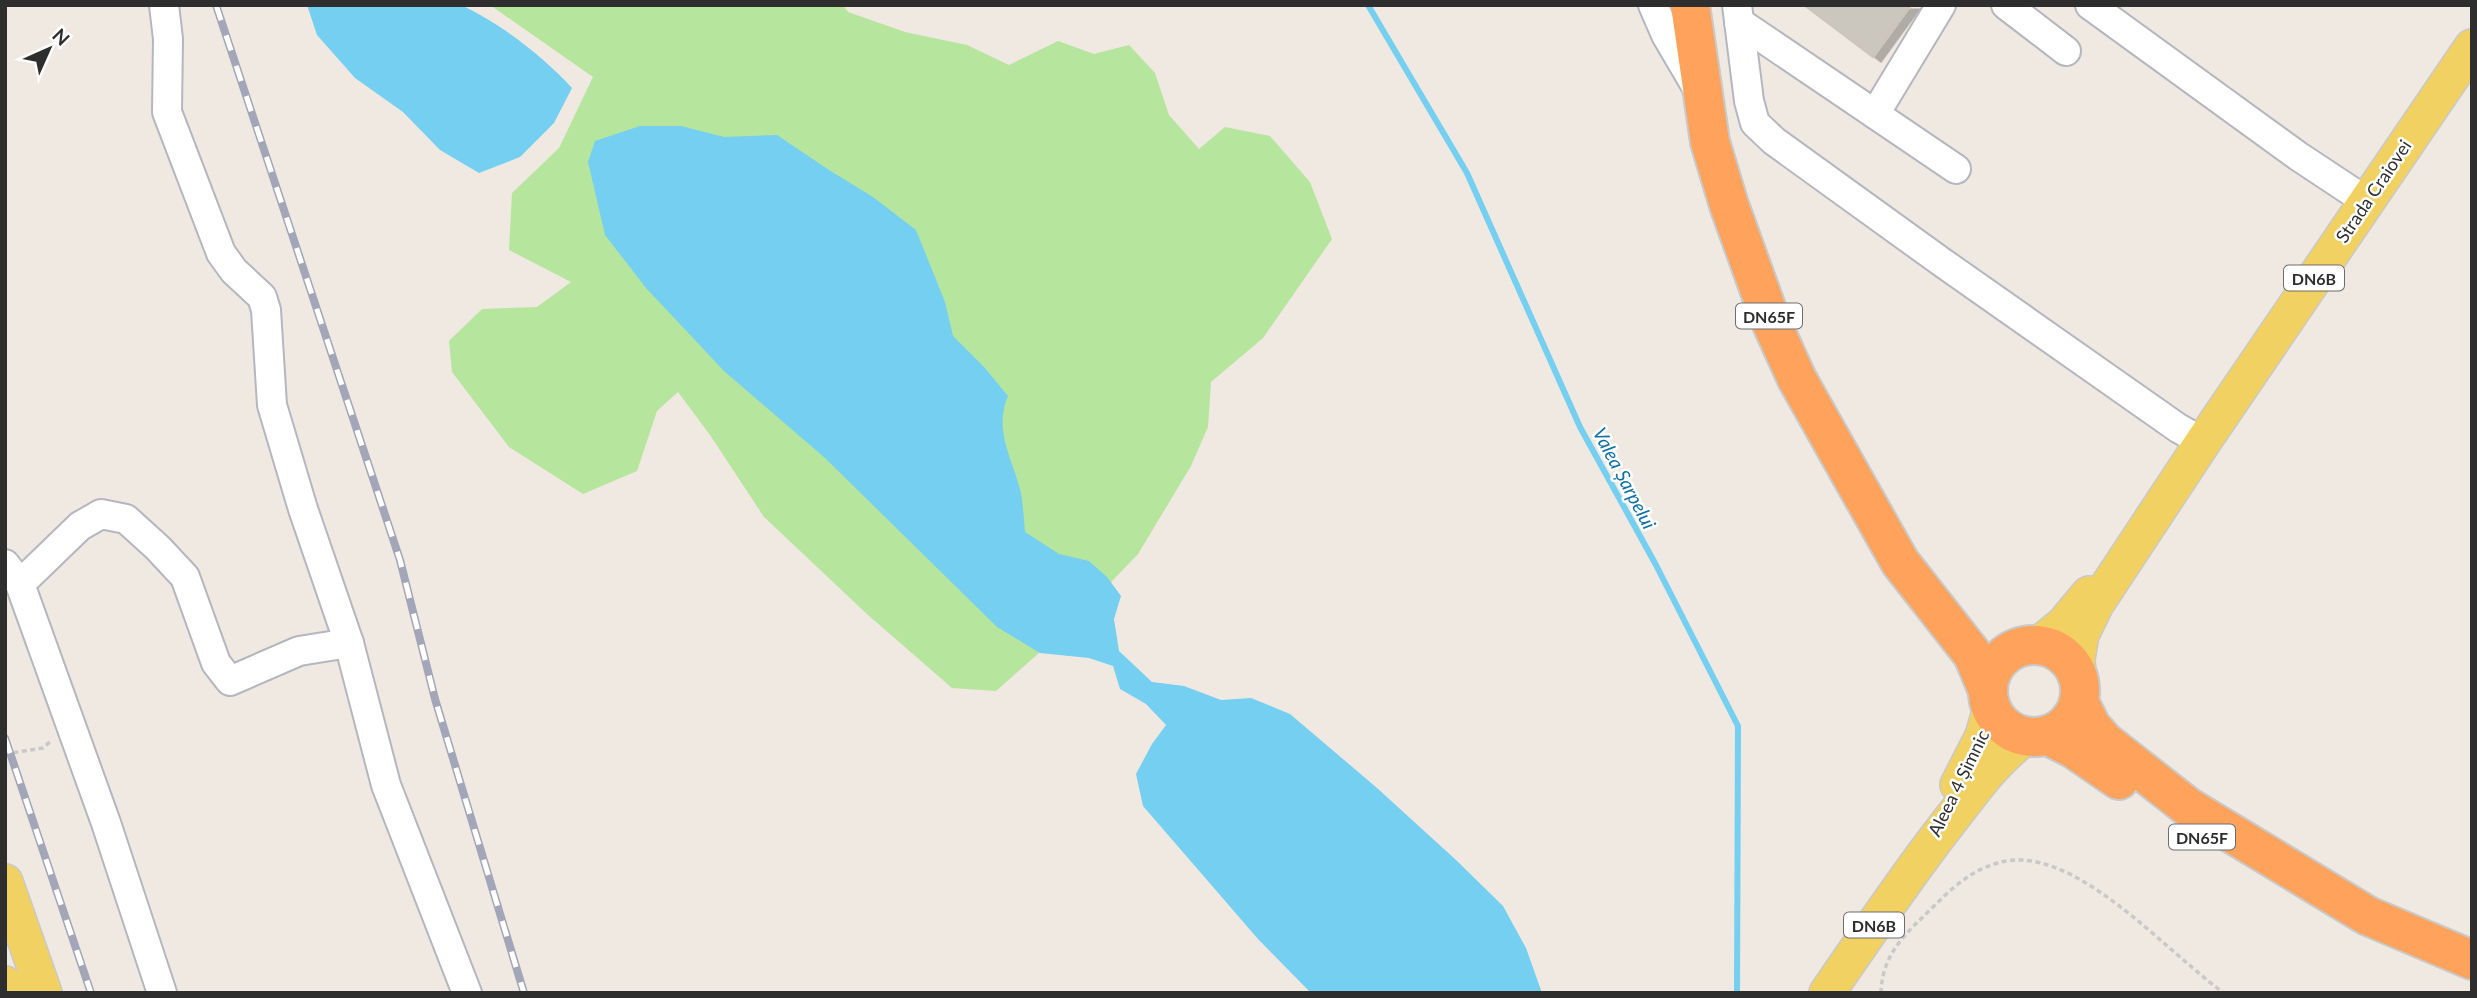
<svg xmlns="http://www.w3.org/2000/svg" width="2477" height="998" viewBox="0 0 2477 998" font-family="Lato,sans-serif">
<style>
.green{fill:#b6e59e}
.water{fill:#75cff0}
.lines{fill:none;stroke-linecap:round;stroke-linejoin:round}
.stream{stroke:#75cff0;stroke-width:6}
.building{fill:#cbc7bf;stroke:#cbc5ba;stroke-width:2;filter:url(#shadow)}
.minor-casing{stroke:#b4b7c1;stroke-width:32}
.major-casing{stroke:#c9c9c9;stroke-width:38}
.highway-casing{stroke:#c9c9c9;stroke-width:42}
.path{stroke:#c9c9c9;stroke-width:3.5;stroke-dasharray:5 3.5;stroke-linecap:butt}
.minor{stroke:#fff;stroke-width:28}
.major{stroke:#f2d163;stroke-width:35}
.highway{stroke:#ffa35c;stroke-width:38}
.rail-casing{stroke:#a3a6b8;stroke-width:8}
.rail{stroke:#fff;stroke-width:5;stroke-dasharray:16;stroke-linecap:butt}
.labels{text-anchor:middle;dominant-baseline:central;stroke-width:5;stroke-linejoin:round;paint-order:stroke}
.shield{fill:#fff;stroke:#6d6d6d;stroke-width:2}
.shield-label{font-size:16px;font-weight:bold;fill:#2e2e2e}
.street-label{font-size:18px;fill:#2e2e2e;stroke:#fff}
.water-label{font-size:19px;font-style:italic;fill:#0d6fa3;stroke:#fff}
</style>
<defs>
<filter id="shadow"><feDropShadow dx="8" dy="4.5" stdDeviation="0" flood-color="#0004"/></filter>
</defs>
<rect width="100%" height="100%" fill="#efe9e1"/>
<polygon class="green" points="490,5 843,5 848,12 905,32 967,45 1009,65 1058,41 1094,54 1129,45 1155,73 1169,115 1199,149 1225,127 1270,136 1310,182 1332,239 1263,338 1211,382 1208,427 1191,466 1138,554 1064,631 996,691 952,688 868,615 764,517 710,435 678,392 657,411 637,471 583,494 509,447 452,372 449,341 482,309 537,307 571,282 509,250 512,193 559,148 593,77"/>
<g class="water">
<path d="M307 5H461C500 23 543 56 572 88L554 123 520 157 479 173 440 150 403 112 355 78 317 35Z"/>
<path d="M640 126H681L724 137 777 135 829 170 873 197 916 230 945 302 953 336 985 368 1008 396C993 430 1013 460 1021 493 1023 506 1024 519 1025 532L1059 554 1089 561 1107 577 1121 596 1114 619 1119 651 1152 682 1184 686 1221 700 1251 698 1290 714 1377 788 1456 860 1503 906 1526 948 1542 993H1311L1258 939 1143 806 1136 774 1152 744 1166 725 1146 704 1120 689 1113 666 1089 658 1040 653 997 627 825 458 724 371 646 288 605 235 588 162 595 141Z"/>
</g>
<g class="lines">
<polyline class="stream" points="1368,5 1467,173 1580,427 1656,565 1738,726 1737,993"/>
</g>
<polygon class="building" points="1804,5 1911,5 1873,57"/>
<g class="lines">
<defs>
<g id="minor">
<polyline points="164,5 168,39 167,112 221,253 234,271 262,297 266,310 272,405 303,509 349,643 386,785 467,993"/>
<polyline points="1653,5 1666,35 1696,86"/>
<polyline points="1737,5 1749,101 1755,123 1774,141 1943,263 2178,428 2203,442"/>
<polyline points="2006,5 2066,51"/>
<polyline points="2090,5 2298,156 2366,201"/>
<polyline points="1739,22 1956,169"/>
<polyline points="1875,114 1941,5"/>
<polyline points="5,564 20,584 106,823 162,993"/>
<polyline points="20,584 80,526 101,514 126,519 158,548 185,577 216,663 230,681 299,651 349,643"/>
</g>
<g id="major">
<polyline points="2038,645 2064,624 2089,594"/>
<polyline points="2078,676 2077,659 2081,635 2096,604 2203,442 2472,47"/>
<polyline points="1958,785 1983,736 1991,708"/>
<polyline points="5,882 44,993"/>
<polyline points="5,984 8,993"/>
<path d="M1827 993C1867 935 1905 878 1948 823 1974 790 1992 762 2027 736"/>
</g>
<g id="highway">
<polyline points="1690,5 1710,142 1729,205 1772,324 1797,379 1900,562 1973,655 1988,691"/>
<circle cx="2034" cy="691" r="46"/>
<polyline points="2079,702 2091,726 2104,741 2188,807 2368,916 2472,960"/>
<polyline points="2047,735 2074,749 2119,780"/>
</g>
</defs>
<use href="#minor" class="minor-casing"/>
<use href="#major" class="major-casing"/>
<use href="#highway" class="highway-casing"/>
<g class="path">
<polyline points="5,754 43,748 52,740"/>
<path d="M1881 993C1882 952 1908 932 1935 905 1955 885 1977 866 2006 861 2067 850 2143 926 2187 963 2199 973 2211 984 2224 993"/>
</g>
<use href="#minor" class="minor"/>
<use href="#major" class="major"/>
<use href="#highway" class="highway"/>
<defs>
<g id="rail">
<polyline points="216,5 400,560 435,699 524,993"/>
<polyline points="5,738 91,993"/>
</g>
</defs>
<use href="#rail" class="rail-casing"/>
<use href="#rail" class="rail"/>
</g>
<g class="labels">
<g class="shield">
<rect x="2284" y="265.5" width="60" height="25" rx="5"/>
<rect x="1736" y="303.5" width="66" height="25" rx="5"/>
<rect x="2169" y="824.5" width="66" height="25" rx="5"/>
<rect x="1844" y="912.5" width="60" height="25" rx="5"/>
</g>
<g class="shield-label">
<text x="2314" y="278">DN6B</text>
<text x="1769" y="316">DN65F</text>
<text x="2202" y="837">DN65F</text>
<text x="1874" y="925">DN6B</text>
</g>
<g class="street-label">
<text transform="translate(2373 191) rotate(-56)">Strada Craiovei</text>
<text transform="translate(1958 783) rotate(-64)">Aleea 4 Șimnic</text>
</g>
<g class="water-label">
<text transform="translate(1625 478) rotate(62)">Valea Șarpelui</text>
</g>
</g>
<rect width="2477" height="998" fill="none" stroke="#2e2e2e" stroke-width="14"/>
<g transform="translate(49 49) rotate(45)" stroke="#ffffff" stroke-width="5" paint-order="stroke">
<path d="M0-5L12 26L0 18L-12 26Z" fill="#2e2e2e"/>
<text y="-10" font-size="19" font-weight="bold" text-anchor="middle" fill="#2e2e2e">N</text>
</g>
</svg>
